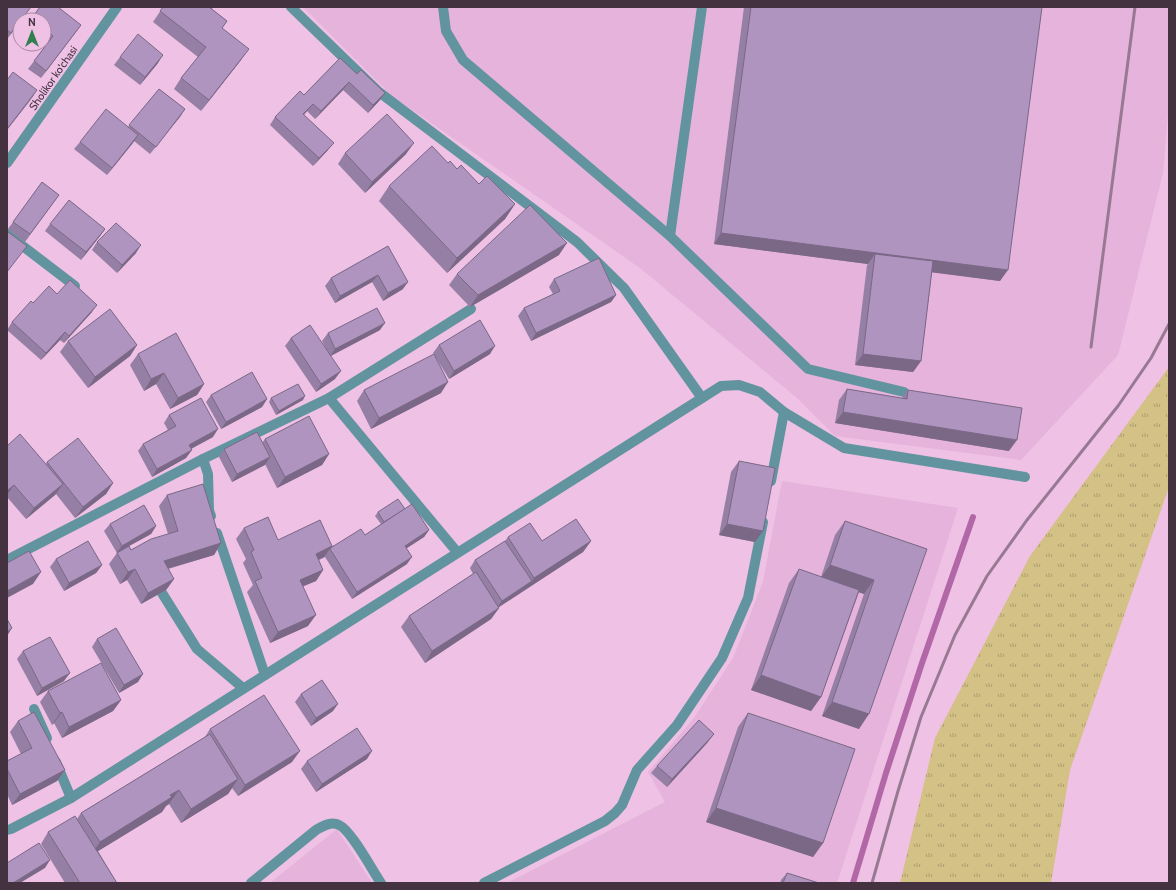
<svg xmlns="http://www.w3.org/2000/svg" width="1176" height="890" viewBox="0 0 1176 890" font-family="Cabin,sans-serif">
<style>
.built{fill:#e5b3db}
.grass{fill:url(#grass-tufts)}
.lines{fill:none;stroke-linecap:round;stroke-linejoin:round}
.stream{stroke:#b268a6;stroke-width:6}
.minor{stroke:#62949f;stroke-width:10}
.rail{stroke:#987992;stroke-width:3}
.wall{fill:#967fa4}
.shaded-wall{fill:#7a6886}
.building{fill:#af94bf;stroke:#7a6886}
.labels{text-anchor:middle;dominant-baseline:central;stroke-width:3;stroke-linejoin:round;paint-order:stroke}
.street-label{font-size:11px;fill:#443240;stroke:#eec1e5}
</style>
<defs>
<pattern id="grass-tufts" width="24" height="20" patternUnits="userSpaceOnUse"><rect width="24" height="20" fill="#d3c185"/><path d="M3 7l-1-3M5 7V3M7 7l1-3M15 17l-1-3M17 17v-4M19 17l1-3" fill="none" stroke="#ad9d6e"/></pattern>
</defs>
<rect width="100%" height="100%" fill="#eec1e5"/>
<g class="built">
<polygon points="303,7 1169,7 1169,102 1163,173 1118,355 1021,460 835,436 797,398 640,268 391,95"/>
<polygon points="782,481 958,508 837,883 507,883 665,802 648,772 694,718 733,658 763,582"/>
<polygon points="337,829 372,883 270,883"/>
</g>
<polygon class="grass" points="1169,367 1169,487 1070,770 1051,883 900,883 935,738 1030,556"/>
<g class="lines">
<polyline class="stream" points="853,883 886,773 922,663 973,517"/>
<g class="minor">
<polyline points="291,7 379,92 577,242 624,288 702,398"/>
<polyline points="443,7 446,31 463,60 670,236 808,369 904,392"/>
<polyline points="7,163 117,7"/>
<polyline points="7,234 75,286"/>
<polyline points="670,236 702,7"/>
<polyline points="329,398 457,552"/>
<polyline points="203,459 208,474 209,510 211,516"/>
<polyline points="771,481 784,412"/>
<polyline points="217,533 265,675"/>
<polyline points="7,560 203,459 329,398 471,309"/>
<polyline points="162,593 197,649 243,688"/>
<polyline points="34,709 47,738"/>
<polyline points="56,762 71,798"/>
<polyline points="7,830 11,829 71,798 721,386 739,385 760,392 784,412 844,448 1025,477"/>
<path d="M251 883 316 830C323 826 331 821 339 825 351 830 372 870 381 883"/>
<polyline points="484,883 605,821 615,813 622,805 637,770 677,725 722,658 748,598 763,522"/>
</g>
<g class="rail">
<polyline points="1091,347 1135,7"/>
<polyline points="872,883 898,791 921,717 955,635 987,576 1027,520 1118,406 1151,358 1169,324"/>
</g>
</g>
<g class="wall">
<polygon points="7,7 26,14 7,39"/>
<polygon points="40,7 81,25 41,78 28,69 48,43 44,40 44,20 30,20"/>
<polygon points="163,7 213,7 212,9 227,21 222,28 241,60 201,111 174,89 181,78 198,57 153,22"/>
<polygon points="744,7 1042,7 1000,281 932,272 921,361 913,372 855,365 867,265 868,264 714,244"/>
<polygon points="120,57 158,63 140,85 114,65"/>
<polygon points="340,58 380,100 368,113 343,90 315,119 307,111 304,115 328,150 313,166 270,125 275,117 304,95"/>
<polygon points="159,89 185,109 150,154 134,141 107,175 74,149 80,142 128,127"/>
<polygon points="345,153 406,154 365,193 338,164"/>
<polygon points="448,163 457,169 479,184 515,204 505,219 447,273 379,201 389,186"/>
<polygon points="42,182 59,195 25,242 8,229"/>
<polygon points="50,224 105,229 100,236 81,260 45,231"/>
<polygon points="97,242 136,253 117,273 92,250"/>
<polygon points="388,246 403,289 383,301 372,282 335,303 325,286 331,278"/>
<polygon points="559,255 470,307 449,285 457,274"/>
<polygon points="554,279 616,295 611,302 531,341 518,316 524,308 553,294 549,287"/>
<polygon points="57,294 92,312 64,343 60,340 41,360 7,330 12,322 33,303"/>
<polygon points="380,330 331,356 335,379 316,392 285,346 291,338 328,352 322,341 328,333"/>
<polygon points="68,341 137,345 130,356 88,388 60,352"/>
<polygon points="439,345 490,354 449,379 433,353"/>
<polygon points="138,354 204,384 197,395 170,409 156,384 144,391 130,365"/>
<polygon points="847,389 902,398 908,390 1009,451 835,423 839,400"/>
<polygon points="364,390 441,393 371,429 357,401"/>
<polygon points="211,395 267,399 262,407 221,429 206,402"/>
<polygon points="271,398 303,400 276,415 269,402"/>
<polygon points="169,415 213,437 191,449 186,458 152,477 138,451 143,444 168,430 164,423"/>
<polygon points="265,439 329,454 322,465 277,488 265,464 232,482 219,457 224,449 262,443"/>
<polygon points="7,446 46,464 47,462 113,483 106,494 75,518 56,494 26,519 7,497"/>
<polygon points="739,461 755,542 719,535 731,472"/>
<polygon points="167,495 221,543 214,555 168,569 174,579 166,590 141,604 127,580 120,584 109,564 117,553 104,531 110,524 156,526 151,534 129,546 131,550 168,534 159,506"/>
<polygon points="405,509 429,530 424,537 407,548 407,564 352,599 325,557 319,560 323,570 316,581 303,586 308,626 270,643 247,592 253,585 243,563 246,559 236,539 244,528 278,540 332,546 365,535 381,524 375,516 378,512"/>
<polygon points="845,521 927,549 859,729 822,716 864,594 859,592 821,697 811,711 751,690 789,583 799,569 821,577 835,535"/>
<polygon points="508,537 542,541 591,541 583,552 499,607 499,608 491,619 425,663 401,627 409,616 473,574 470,568 475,560 505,541"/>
<polygon points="56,559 102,565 96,573 64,591 50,567"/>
<polygon points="97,639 138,682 119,693 92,647"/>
<polygon points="23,651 64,681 37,696 17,659"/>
<polygon points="48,691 121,700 113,711 62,738 54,723 52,725 40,702"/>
<polygon points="301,694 333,711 311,726 295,702"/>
<polygon points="748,713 823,843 813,857 706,822 738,727"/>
<polygon points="18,721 65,770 57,781 12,805 7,794 7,761 21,754 10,732"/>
<polygon points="210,729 292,762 238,796 232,788 228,794 181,823 169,804 166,806 162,812 98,851 117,883 65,883 41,844 48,832 77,819 81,813 205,737"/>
<polygon points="708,742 667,787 651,773 657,766"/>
<polygon points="367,759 316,792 301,769 307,761"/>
<polygon points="787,873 819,883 780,883 781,880"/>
</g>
<g class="shaded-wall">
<polygon points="20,21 20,22 7,39 11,33"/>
<polygon points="81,25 76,32 41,78 46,71"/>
<polygon points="249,49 241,60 201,111 209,100"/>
<polygon points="163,55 158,63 140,85 145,77"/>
<polygon points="349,82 343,90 315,119 321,111"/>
<polygon points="37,90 32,98 7,130 7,129"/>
<polygon points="385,93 380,100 368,113 373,105"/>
<polygon points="313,104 307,111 298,121 303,114"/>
<polygon points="185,109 180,117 150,154 156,147"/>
<polygon points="138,135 133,143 107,175 112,168"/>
<polygon points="334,143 328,150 313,166 319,158"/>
<polygon points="414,143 406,154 365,193 372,182"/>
<polygon points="515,204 505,219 447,273 457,258"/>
<polygon points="105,229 100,236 81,260 86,252"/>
<polygon points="721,233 1008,270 1000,281 874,265 875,254 868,264 714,244"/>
<polygon points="567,243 559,255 470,307 478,295"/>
<polygon points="141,245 136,253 117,273 122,265"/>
<polygon points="378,275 372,282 335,303 340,296"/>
<polygon points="408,282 403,289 383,301 388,293"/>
<polygon points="616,295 611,302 531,341 536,333"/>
<polygon points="97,305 92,312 64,343 69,336"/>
<polygon points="385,323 380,330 330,356 335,349"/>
<polygon points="65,332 60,340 41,360 46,353"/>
<polygon points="137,345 130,356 88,388 95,377"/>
<polygon points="495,346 490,354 449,379 454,371"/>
<polygon points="863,354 921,361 913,372 855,365"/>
<polygon points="341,371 335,379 316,392 321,384"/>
<polygon points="164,373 156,384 144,391 151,379"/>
<polygon points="448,382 441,393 371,429 379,418"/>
<polygon points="204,384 197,395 170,409 178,398"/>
<polygon points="305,396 303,400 276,415 279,411"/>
<polygon points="267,399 262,407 221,429 226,422"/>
<polygon points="843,412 1017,440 1009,451 835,423"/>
<polygon points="218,429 213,437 183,453 189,445"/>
<polygon points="192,450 186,458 152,477 157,469"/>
<polygon points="329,454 322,465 277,488 285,477"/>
<polygon points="270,457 265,465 232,482 237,474"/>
<polygon points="113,483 106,494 75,518 83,507"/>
<polygon points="63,484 55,495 26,519 34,508"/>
<polygon points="14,485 7,495 7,491"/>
<polygon points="727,524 763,531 755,542 719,535"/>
<polygon points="156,526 151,534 116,553 122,546"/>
<polygon points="429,530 424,537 399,553 405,546"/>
<polygon points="591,541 583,552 496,609 502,601 532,581 534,578"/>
<polygon points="221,543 214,555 156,572 164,561"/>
<polygon points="332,546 324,557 308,565 316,554"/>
<polygon points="412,557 407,564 352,599 357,592"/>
<polygon points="102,565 96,573 64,591 69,583"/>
<polygon points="830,565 874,580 864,594 820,579"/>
<polygon points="135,569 127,580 120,584 128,572"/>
<polygon points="323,570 316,581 292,591 300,580"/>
<polygon points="41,572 33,584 7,598 7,591"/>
<polygon points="174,579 166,590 141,604 148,593"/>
<polygon points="499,608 491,619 425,663 432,651"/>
<polygon points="316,615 308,626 270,643 278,632"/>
<polygon points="12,628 7,636 7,632"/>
<polygon points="70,673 64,681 37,696 42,688"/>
<polygon points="143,674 138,682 119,693 124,685"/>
<polygon points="761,675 821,697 811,711 751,690"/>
<polygon points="121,700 113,711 62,738 69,727"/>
<polygon points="832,702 869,714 859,729 822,716"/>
<polygon points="338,704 333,711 311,726 316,718"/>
<polygon points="62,712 54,723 52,725 60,713"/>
<polygon points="714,734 708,742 667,787 672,779"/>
<polygon points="300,751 292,762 238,796 245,785"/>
<polygon points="372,751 367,759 316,792 322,784"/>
<polygon points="65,770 57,781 12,805 20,794"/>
<polygon points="238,779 228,794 181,823 191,809"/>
<polygon points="179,790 169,804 166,806 162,812 90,856 100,842"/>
<polygon points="716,808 823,843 813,857 706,822"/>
<polygon points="50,860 45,868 20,883 13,883"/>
</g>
<g class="building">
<polygon points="7,7 31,7 21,20 20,20 20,21 11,33 7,30"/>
<polygon points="40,7 58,7 81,25 46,71 34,61 53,36 44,29 44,20 33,20 31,19"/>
<polygon points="163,7 209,7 227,21 222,28 249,49 209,100 181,78 206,47 160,11"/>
<polygon points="751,7 1042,7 1008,270 721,233"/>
<polygon points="138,34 163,55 145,77 120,57"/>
<polygon points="340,58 357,74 361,70 385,93 373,105 349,82 321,111 313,104 303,114 334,143 319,158 275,117 300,91 304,95"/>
<polygon points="13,72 37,90 7,129 7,80"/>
<polygon points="159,89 185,109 156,147 129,125"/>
<polygon points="106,109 138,135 112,168 80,142"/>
<polygon points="387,114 414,143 372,182 345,153"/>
<polygon points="432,146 448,163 450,161 457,169 461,165 479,184 487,176 515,204 457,258 389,186"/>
<polygon points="42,182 59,195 30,234 13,222"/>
<polygon points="69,200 105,229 86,252 50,224"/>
<polygon points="530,205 567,243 478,295 457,274"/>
<polygon points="116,223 141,245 122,265 97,242"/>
<polygon points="8,232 27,246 7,272 7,234"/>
<polygon points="388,246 408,282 388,293 378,275 340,296 331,278"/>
<polygon points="875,254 933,261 921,361 863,354"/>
<polygon points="599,258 616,295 536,333 524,308 560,291 554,279"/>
<polygon points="70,280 97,305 69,336 65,332 46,353 12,322 31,301 33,303 49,286 57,294"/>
<polygon points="377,308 385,323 335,349 328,333"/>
<polygon points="110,309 137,345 95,377 68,341"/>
<polygon points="480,320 495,346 454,371 439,345"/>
<polygon points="310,325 341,371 321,384 291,338"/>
<polygon points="176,333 204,384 178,398 164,373 151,379 138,354"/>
<polygon points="434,354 448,382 379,418 364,390"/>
<polygon points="252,372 267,399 226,422 211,395"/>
<polygon points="298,384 305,396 279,411 271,398"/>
<polygon points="847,389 907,399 908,390 1022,408 1017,440 843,412"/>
<polygon points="201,398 218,429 189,445 192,450 157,469 143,444 176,426 169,415"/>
<polygon points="309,416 329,454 285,477 265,439"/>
<polygon points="257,432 270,457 237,474 224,449"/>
<polygon points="20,434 63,484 34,508 14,485 7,491 7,446"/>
<polygon points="78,438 113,483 83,507 47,462"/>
<polygon points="739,461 775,468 763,531 727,524"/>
<polygon points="203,484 221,543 164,561 174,579 148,593 135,569 128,572 117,553 129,546 131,550 151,539 178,531 167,495"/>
<polygon points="398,499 405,509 384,522 378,512"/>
<polygon points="412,504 429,530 405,546 412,557 357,592 330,549 332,547 361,529 365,535"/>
<polygon points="144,505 156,526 122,546 110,524"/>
<polygon points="268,517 278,540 320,520 332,546 316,554 323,570 300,580 316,615 278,632 255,581 262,578 251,552 254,550 244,528"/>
<polygon points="576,519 591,541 534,578 508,537 530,523 542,541"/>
<polygon points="845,521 927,549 869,714 832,702 874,580 830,565"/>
<polygon points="88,541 102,565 69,583 56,559"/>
<polygon points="505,541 532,581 502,601 475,560"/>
<polygon points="29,551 41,572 7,591 7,563"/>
<polygon points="799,569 859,590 821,697 761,675"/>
<polygon points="476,572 499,608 432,651 409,616"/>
<polygon points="7,619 12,628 7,632"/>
<polygon points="116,628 143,674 124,685 97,639"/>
<polygon points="50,637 70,673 42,688 23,651"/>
<polygon points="101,663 121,700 69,727 62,712 60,713 48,691"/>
<polygon points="322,680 338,704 316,718 301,694"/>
<polygon points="264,695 300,751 245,785 210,729"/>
<polygon points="34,712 65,770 20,794 7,769 7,761 32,748 18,721"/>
<polygon points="748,713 855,749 823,843 716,808"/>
<polygon points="699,720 714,734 672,779 657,766"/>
<polygon points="357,728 372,751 322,784 307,761"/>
<polygon points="210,734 238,779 191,809 179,790 170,795 172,797 100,842 81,813"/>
<polygon points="75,816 117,883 80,883 48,832"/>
<polygon points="39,843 50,860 13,883 7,883 7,863"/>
<polygon points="787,873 819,883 783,883"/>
</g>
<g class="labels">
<g class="street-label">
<text transform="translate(53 78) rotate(-55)">Sholikor ko'chasi</text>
</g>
</g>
<rect width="1176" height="890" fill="none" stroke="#443240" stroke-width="16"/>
<g transform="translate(32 32)"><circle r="19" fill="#eec1e5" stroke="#aa88a3"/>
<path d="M0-3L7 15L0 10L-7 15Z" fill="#317f4e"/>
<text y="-6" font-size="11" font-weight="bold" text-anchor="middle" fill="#443240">N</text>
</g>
</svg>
